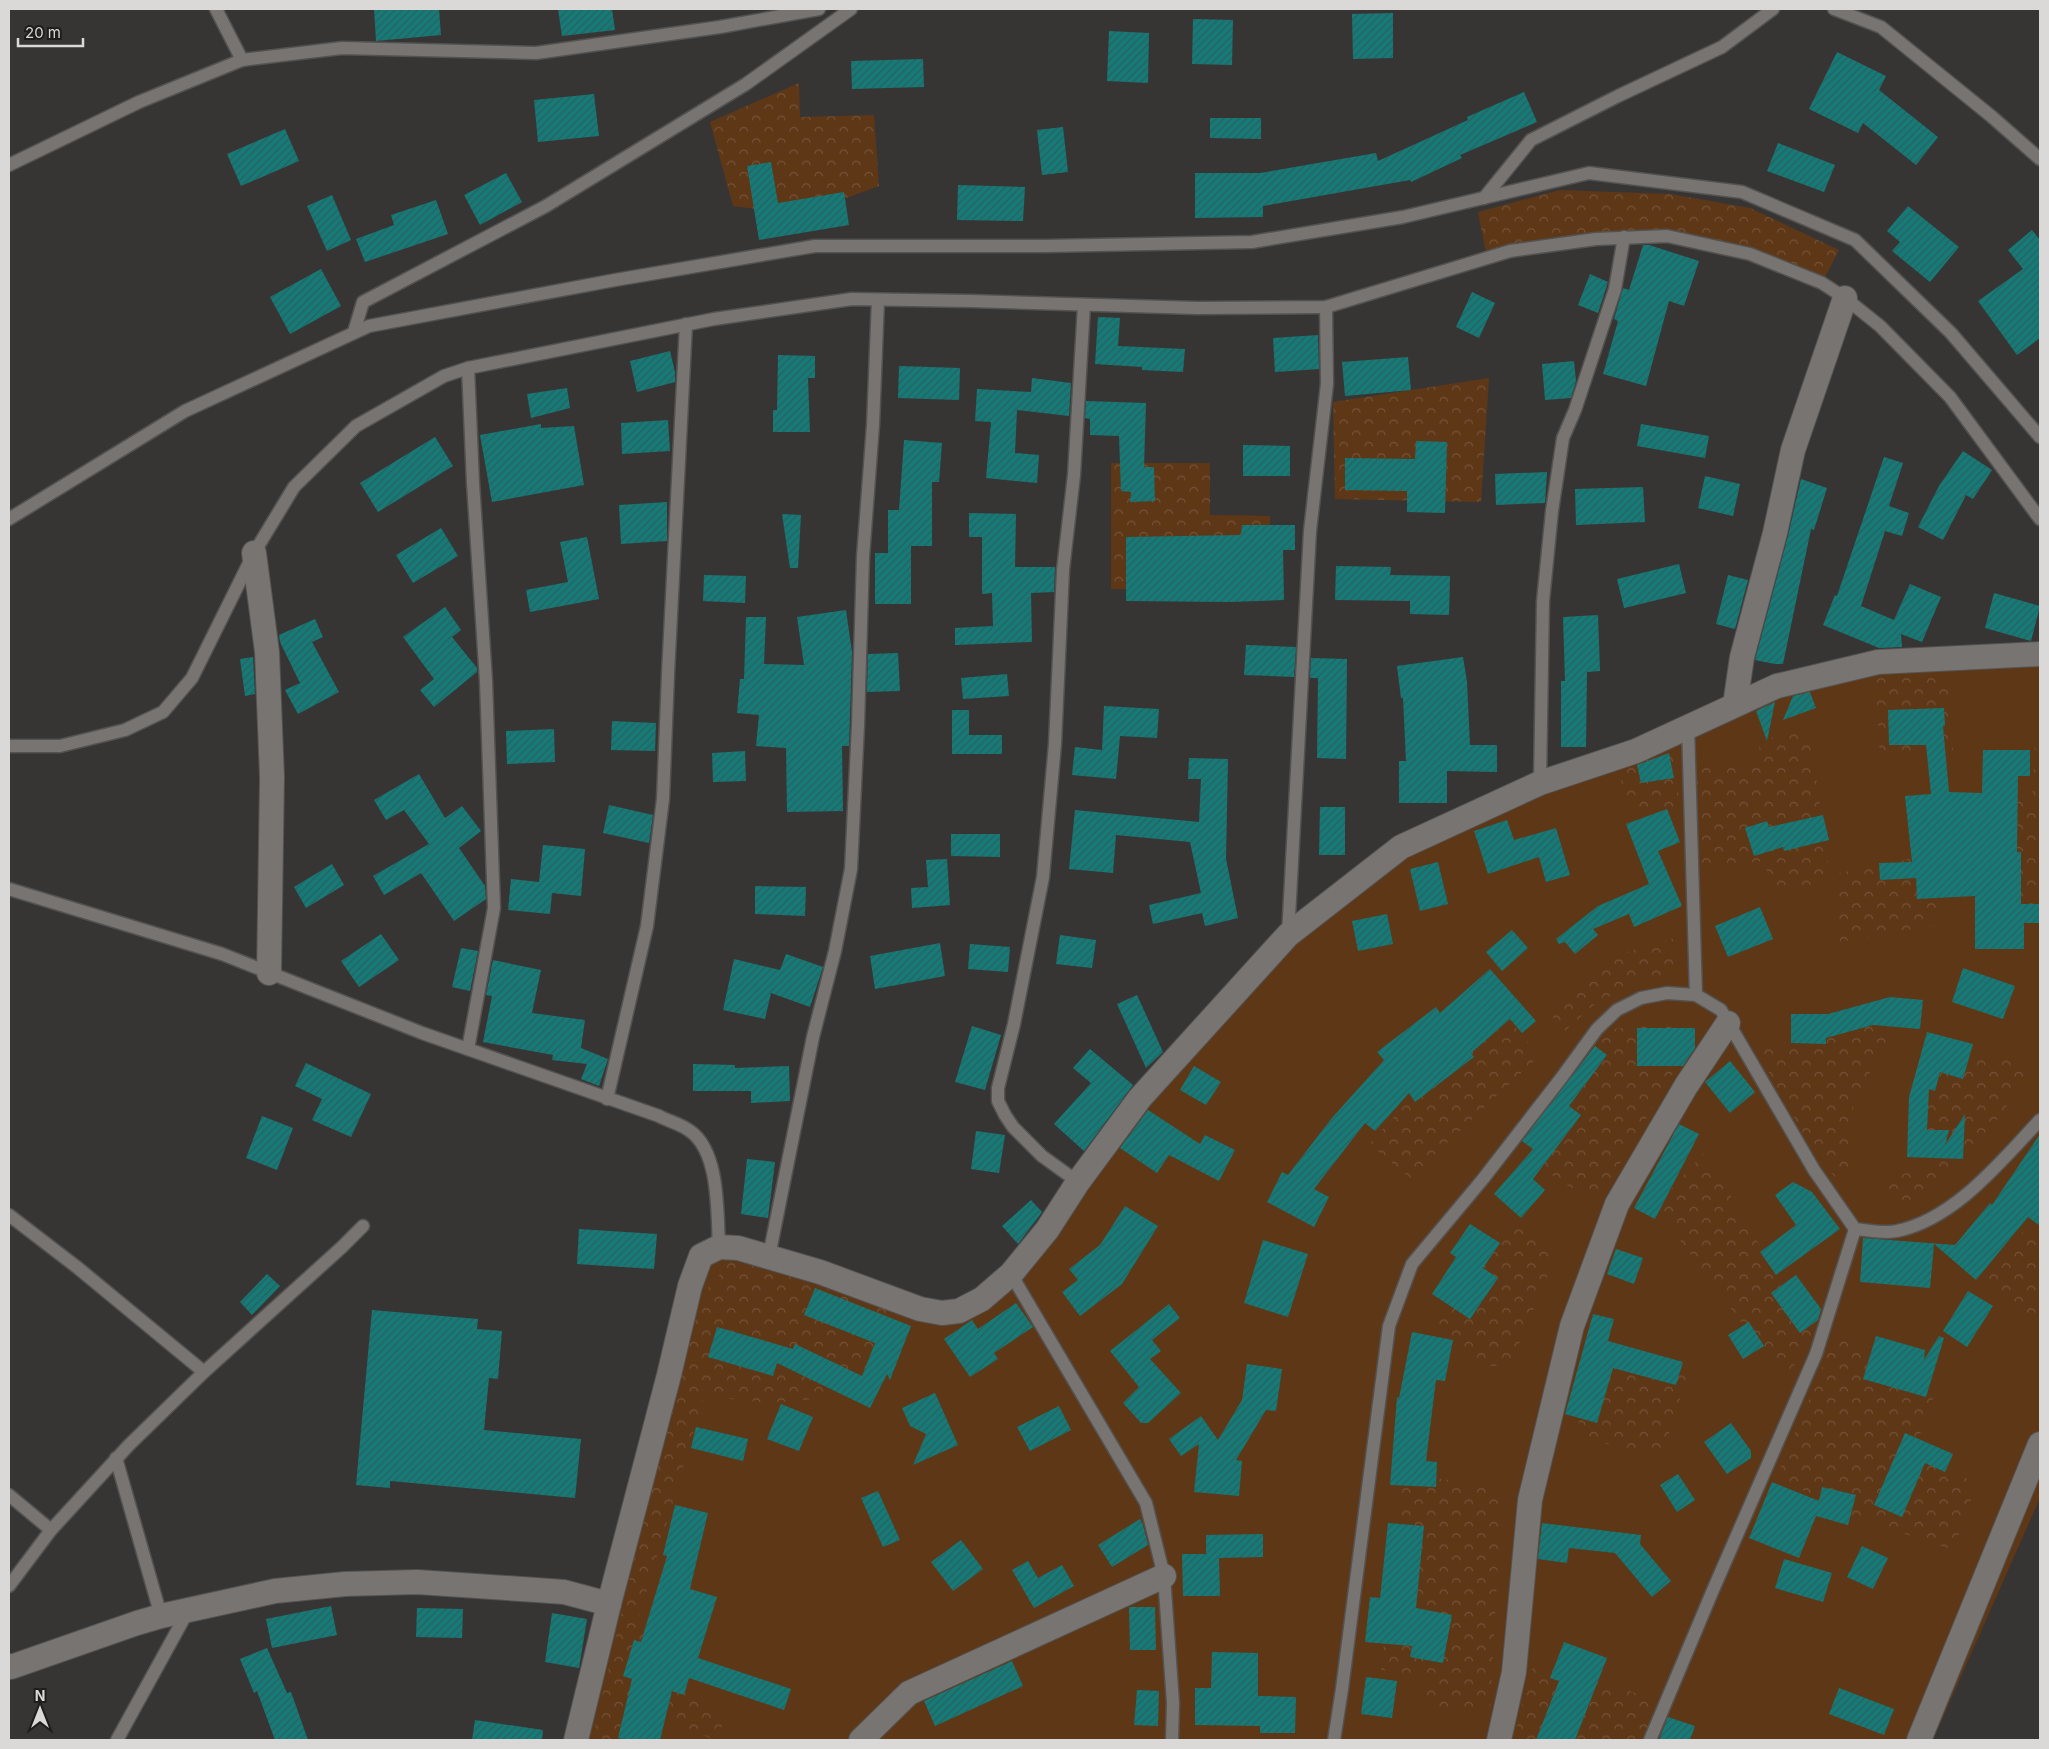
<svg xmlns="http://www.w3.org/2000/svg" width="2049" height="1749" viewBox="0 0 2049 1749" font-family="Inter,sans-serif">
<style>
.green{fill:#5e3717}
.forest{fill:url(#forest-crowns)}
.building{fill:url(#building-hatch)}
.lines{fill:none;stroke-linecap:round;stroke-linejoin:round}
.lane-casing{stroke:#535250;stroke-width:15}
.street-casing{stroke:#535250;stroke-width:26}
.lane{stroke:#777472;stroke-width:12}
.street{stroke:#777472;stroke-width:24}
</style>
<defs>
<pattern id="forest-crowns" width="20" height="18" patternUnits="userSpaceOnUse" patternTransform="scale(1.25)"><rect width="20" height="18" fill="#5e3717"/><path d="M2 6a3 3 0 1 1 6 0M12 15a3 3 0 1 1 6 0" fill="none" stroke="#745338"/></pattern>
<pattern id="building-hatch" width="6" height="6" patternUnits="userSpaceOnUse" patternTransform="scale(1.25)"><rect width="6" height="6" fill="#167a77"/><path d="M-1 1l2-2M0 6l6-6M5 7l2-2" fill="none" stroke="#29605f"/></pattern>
</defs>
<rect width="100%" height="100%" fill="#373534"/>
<polygon class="green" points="2040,648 2040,1498 1933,1740 581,1740 692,1287 719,1251 919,1307 983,1296 1249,981 1403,852 1778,678"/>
<g class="forest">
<polygon points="799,83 800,117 874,115 879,186 830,204 764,210 733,206 710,122"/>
<polygon points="1560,190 1670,194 1750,208 1839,250 1822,283 1750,254 1667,236 1487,258 1478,212"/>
<polygon points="1489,378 1481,502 1335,499 1333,402"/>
<polygon points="1111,463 1210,463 1210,515 1270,516 1270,589 1111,589"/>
<polygon points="2040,654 2040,913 2008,910 2005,801 2032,798"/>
<polygon points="1950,657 1953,754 1880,757 1874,663"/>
<polygon points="1810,731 1830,880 1776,893 1763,861 1700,868 1696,769 1760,760 1759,740"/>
<polygon points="1676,747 1679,810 1625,812 1619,764"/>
<polygon points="1933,854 1940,924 1840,942 1835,874"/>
<polygon points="1674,938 1675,978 1637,982 1595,1004 1565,1031 1550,1014 1620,954"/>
<polygon points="1497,1005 1539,1056 1410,1178 1369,1144"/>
<path d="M1869 1009 1892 1042C1871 1068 1850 1098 1849 1133 1849 1143 1850 1154 1850 1165L1835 1177 1816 1157 1758 1053Z"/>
<polygon points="1666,1021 1697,1032 1597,1203 1528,1161 1550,1120 1607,1030"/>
<polygon points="1997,1056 2031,1071 1977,1148 1934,1191 1888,1208 1882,1181 1923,1168 1921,1108 1947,1060"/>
<polygon points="1705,1152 1814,1338 1790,1371 1768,1358 1655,1207"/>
<polygon points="1506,1221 1558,1251 1510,1365 1479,1367 1430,1327"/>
<polygon points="2027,1227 2040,1236 2040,1328 1981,1284"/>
<polygon points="733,1259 889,1309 863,1395 768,1403 704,1396 637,1624 692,1639 674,1678 723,1722 719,1740 714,1740 674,1722 629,1705 618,1740 592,1740 678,1371 706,1290"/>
<polygon points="1836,1334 1939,1382 1914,1451 1977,1484 1953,1550 1832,1509 1778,1474"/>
<polygon points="1587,1350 1689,1371 1662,1455 1577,1438"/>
<polygon points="1403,1474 1502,1487 1490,1710 1427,1712 1424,1678 1381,1670"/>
<polygon points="1534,1662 1665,1702 1651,1740 1513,1740"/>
</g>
<g class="building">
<polygon points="374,9 439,9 441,35 376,41"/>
<polygon points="558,9 612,9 615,30 562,36"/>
<polygon points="1393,13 1393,58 1353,59 1352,14"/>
<polygon points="1193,19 1233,20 1232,65 1192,64"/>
<polygon points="1109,31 1149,33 1148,83 1107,81"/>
<polygon points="1837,52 1886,76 1879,90 1938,137 1916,165 1863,123 1858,133 1809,109"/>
<polygon points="923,59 924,87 852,89 851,61"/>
<polygon points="1524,92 1537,122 1460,155 1462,158 1411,182 1410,180 1263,206 1263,217 1195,218 1195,173 1260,173 1376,153 1378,161 1468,120 1467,117"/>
<polygon points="594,94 599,136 538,142 534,100"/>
<polygon points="1210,118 1261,118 1261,139 1210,138"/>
<polygon points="1063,127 1068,172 1042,175 1037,130"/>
<polygon points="285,129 299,161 241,186 227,154"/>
<polygon points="1778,143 1835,165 1824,192 1767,171"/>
<polygon points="771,162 778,203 844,192 849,225 759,240 747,166"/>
<polygon points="506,173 522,202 480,225 464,195"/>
<polygon points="958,185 1025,187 1023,221 957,220"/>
<polygon points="332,195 351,240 327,251 307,206"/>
<polygon points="436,200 448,234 365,262 356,239 394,225 391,215"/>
<polygon points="1908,206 1959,247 1930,282 1892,251 1900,242 1887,231"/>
<polygon points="2032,230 2040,240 2040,338 2017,355 1978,301 2023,269 2008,250"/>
<polygon points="1643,245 1649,245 1699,261 1684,306 1669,301 1646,386 1603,374 1618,321 1614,319 1623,288 1629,290"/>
<polygon points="321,269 341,306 290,334 270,297"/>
<polygon points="1590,274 1608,282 1598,313 1578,305"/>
<polygon points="1472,292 1495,303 1479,338 1456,327"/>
<polygon points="1098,317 1120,318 1118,346 1185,349 1183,372 1142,370 1142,367 1095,364"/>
<polygon points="1318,335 1319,369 1275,372 1273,338"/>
<polygon points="670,351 675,372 675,382 637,392 630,361"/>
<polygon points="778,355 815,356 815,378 808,378 810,432 773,432 773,410 777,410"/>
<polygon points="1408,357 1411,390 1345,396 1342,362"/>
<polygon points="1574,361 1576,381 1571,398 1545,400 1542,364"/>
<polygon points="899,366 960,368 959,400 898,398"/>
<polygon points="1032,378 1071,383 1069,416 1017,410 1015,453 1039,455 1037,483 986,478 991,422 975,421 977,389 1031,392"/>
<polygon points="567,388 570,408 531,418 527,394"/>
<polygon points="1086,401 1146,403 1144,467 1154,467 1155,501 1130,502 1131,492 1121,491 1119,436 1090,435 1090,419 1085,418"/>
<polygon points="668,420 670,451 622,454 621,423"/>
<polygon points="541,424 541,428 574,426 584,485 492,502 480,435"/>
<polygon points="1641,424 1709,436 1705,458 1637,446"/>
<polygon points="435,437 453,466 378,512 360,483"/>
<polygon points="904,440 942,443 939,482 932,482 932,546 911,546 911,604 875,604 875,553 888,553 888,510 899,510"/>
<polygon points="1416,441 1447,442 1445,513 1407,512 1407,491 1345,490 1345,458 1415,459"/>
<polygon points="1243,445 1290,446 1290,476 1243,476"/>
<polygon points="1963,451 1992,470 1973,499 1966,495 1943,540 1918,527 1939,486"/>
<polygon points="1884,457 1903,463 1889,506 1909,513 1902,536 1885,531 1861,606 1894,620 1910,584 1941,597 1922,642 1901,634 1902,647 1879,648 1823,625 1835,595 1837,596"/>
<polygon points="1547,472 1545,503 1496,505 1495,474"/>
<polygon points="1705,476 1740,484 1733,516 1698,508"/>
<polygon points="1801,479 1827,488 1814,530 1811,529 1783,664 1775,664 1755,660 1788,536"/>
<polygon points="1643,487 1645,522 1576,525 1575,489"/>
<polygon points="667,502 667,541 621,544 619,505"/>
<polygon points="969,513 1016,514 1015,567 1055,567 1054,592 1031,593 1032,642 955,645 955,628 993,626 992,593 982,594 982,537 969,537"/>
<polygon points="782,514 801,515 798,568 790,568"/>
<polygon points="1242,525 1295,525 1295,550 1283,550 1284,600 1229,602 1126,601 1126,537 1241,535"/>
<polygon points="441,528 458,556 413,583 396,555"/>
<polygon points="587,537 599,599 530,612 526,590 568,582 560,542"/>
<polygon points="1679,564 1686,593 1624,608 1617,579"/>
<polygon points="1336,566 1391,567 1390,575 1450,576 1449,615 1410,614 1410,601 1335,600"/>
<polygon points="704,575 746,576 745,603 703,601"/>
<polygon points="1728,575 1748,580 1735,629 1716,624"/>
<polygon points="1994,593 2040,606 2031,641 1985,628"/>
<polygon points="445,607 461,630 452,637 477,668 477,672 434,707 420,690 434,679 403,637"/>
<polygon points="846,610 852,652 849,746 842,746 843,811 787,812 786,748 756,746 759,715 737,713 740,679 744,679 746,617 766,617 764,664 804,665 797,617"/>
<polygon points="1598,615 1600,671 1587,672 1586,747 1561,747 1561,681 1565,681 1563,617"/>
<polygon points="315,619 323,637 312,642 339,692 298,714 285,690 300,683 280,642 279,635"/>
<polygon points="1246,645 1296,647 1294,677 1244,675"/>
<polygon points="898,653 900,691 867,692 868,654"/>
<polygon points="253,657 255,694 245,696 240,659"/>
<polygon points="1463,657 1467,682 1470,745 1497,745 1497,772 1447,771 1447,803 1399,803 1399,761 1406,761 1403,698 1401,698 1397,666"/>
<polygon points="1311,658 1347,659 1346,759 1317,758 1318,678 1310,678"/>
<polygon points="1007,674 1009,696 963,699 961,678"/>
<polygon points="1810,692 1816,708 1783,720 1793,696"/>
<polygon points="1775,702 1767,741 1756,711"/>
<polygon points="1104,706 1159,709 1157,738 1120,736 1116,779 1072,775 1075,747 1102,750"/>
<polygon points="1944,708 1945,726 1943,726 1949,792 1982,793 1983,750 2030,750 2030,776 2018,776 2017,852 2021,852 2021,904 2040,904 2040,923 2024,923 2024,949 1975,949 1975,896 1917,899 1916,878 1880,880 1879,863 1912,862 1905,796 1931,794 1926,745 1889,745 1888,710"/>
<polygon points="952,710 969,710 969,735 1002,735 1002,754 952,754"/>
<polygon points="612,721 656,723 655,751 611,750"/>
<polygon points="554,729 555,762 507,764 506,731"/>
<polygon points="745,751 746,781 713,782 712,753"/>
<polygon points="1669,753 1674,778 1641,783 1637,765"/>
<polygon points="1189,758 1228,759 1226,859 1238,918 1205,926 1202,913 1153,924 1149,905 1201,893 1190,842 1116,835 1113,873 1069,869 1075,810 1199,822 1201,779 1188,779"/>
<polygon points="419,774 445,818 462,806 481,831 459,848 485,886 486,899 454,921 421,873 384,895 373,876 429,844 404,810 386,820 374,800"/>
<polygon points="609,805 653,815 649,843 603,833"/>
<polygon points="1320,807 1345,807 1345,855 1319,855"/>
<polygon points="1667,809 1680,842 1658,851 1682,906 1634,927 1629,914 1593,929 1598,935 1575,954 1565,942 1559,944 1556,939 1598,906 1649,884 1626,824"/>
<polygon points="1823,815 1829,840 1784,851 1783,847 1754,856 1745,828 1767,821 1769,827"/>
<polygon points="1507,820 1514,840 1556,828 1570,875 1546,882 1539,857 1488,874 1474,831"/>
<polygon points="951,834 1000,834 1000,857 951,856"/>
<polygon points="543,845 585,849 581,896 552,893 550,914 508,910 511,879 539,882"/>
<polygon points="947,859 950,905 912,908 911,888 928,887 926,860"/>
<polygon points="1438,862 1448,904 1420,911 1410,869"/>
<polygon points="332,864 344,885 306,908 294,887"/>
<polygon points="755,886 806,887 805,916 755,914"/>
<polygon points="1760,907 1773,939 1728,957 1715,926"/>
<polygon points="1387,914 1393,944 1358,951 1352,921"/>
<polygon points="1512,930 1528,948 1502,971 1486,952"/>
<polygon points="381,934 399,960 359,987 341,961"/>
<polygon points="1060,935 1096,940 1092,968 1056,964"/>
<polygon points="940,943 945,976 875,989 870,956"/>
<polygon points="970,944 1010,947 1008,972 968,969"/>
<polygon points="461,948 478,951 470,991 452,987"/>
<polygon points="786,954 823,967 810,1007 771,993 765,1019 723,1010 734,959 780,970"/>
<polygon points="493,960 541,970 532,1013 585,1020 581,1048 608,1059 599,1086 581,1079 587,1064 552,1060 553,1055 483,1042 492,996 486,995"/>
<polygon points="1963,968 2015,986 2003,1019 1952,1002"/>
<polygon points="1490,969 1536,1021 1522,1033 1510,1019 1471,1053 1474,1057 1415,1102 1409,1093 1375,1131 1365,1123 1314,1189 1329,1197 1314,1227 1267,1202 1282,1172 1288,1175 1331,1119 1384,1060 1377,1052 1436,1007 1440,1013"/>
<polygon points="1137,995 1163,1052 1146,1068 1117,1004"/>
<polygon points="1890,997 1923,1000 1920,1029 1873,1025 1826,1038 1826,1044 1791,1043 1791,1014 1828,1014"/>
<polygon points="972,1026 1001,1035 985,1090 955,1082"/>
<polygon points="1637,1028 1695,1028 1695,1048 1683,1066 1637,1066"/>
<polygon points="1927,1032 1973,1044 1963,1079 1940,1072 1935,1091 1929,1089 1927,1130 1949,1130 1945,1145 1965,1114 1963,1159 1907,1157 1909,1097"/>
<polygon points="1595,1046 1607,1055 1569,1106 1581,1115 1533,1179 1545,1190 1521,1218 1494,1194 1533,1149 1522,1141"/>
<polygon points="1090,1049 1133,1085 1084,1151 1054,1124 1091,1083 1073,1068"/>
<polygon points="1730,1061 1755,1092 1730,1113 1705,1082"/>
<polygon points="306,1063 371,1094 351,1137 312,1120 322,1099 295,1086"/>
<polygon points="693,1064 735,1065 735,1068 789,1066 790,1101 751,1103 751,1091 693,1091"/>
<polygon points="1194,1066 1221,1082 1206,1105 1180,1090"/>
<polygon points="1148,1110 1200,1144 1205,1135 1235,1150 1219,1181 1169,1155 1157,1173 1120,1148"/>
<polygon points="262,1116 293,1128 277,1170 246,1158"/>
<polygon points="1679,1124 1699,1134 1655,1219 1634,1208"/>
<polygon points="976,1131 1005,1135 999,1173 971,1169"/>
<polygon points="2040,1134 2040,1226 2028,1217 1976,1280 1934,1244 1930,1288 1860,1282 1863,1238 1955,1245 1990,1203 1992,1205"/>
<polygon points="747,1159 775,1162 768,1218 741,1214"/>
<polygon points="1793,1182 1812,1192 1840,1229 1776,1275 1760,1252 1796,1225 1775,1195"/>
<polygon points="1031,1200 1042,1212 1018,1244 1002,1226"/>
<polygon points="1125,1206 1158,1226 1122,1284 1080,1316 1062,1292 1078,1280 1069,1269 1100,1245"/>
<polygon points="1470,1224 1500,1243 1483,1268 1498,1278 1470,1319 1432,1294 1456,1257 1450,1253"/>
<polygon points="579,1229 657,1234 654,1269 577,1264"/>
<polygon points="1263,1240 1308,1254 1288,1317 1244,1303"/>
<polygon points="1616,1249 1643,1258 1634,1284 1607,1274"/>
<polygon points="267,1274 280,1286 252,1315 240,1302"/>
<polygon points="1796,1275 1821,1309 1818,1320 1800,1333 1771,1293"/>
<polygon points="815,1288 911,1326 890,1380 887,1374 870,1408 777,1363 773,1376 708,1357 717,1327 793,1349 795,1344 862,1376 875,1343 804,1315"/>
<polygon points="1968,1291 1993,1306 1967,1347 1943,1331"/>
<polygon points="1016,1303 1033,1327 994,1353 998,1359 970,1377 944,1339 972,1320 978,1329"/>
<polygon points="1169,1304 1180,1318 1152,1340 1161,1351 1150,1359 1181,1393 1148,1423 1141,1423 1123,1403 1139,1387 1110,1351"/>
<polygon points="372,1310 478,1319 477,1329 502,1331 498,1379 489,1378 484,1430 581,1439 575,1498 390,1481 390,1488 356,1485"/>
<polygon points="1593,1314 1614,1319 1608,1341 1683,1362 1676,1385 1613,1368 1597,1423 1565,1414"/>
<polygon points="1749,1322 1764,1346 1743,1359 1728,1335"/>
<polygon points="1412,1332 1453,1340 1445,1381 1436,1380 1426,1461 1437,1462 1436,1487 1390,1485 1397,1397 1399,1398"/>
<polygon points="1876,1336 1925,1350 1924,1360 1939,1336 1944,1338 1926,1397 1863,1379"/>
<polygon points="1247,1364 1282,1369 1276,1411 1266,1410 1236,1460 1242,1461 1239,1496 1194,1492 1199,1444 1181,1456 1169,1439 1201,1416 1218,1440 1242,1400"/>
<polygon points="935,1393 958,1445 913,1465 926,1434 910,1426 902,1408"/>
<polygon points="781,1404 813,1417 799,1451 767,1439"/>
<polygon points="1059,1406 1071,1430 1030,1451 1017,1427"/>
<polygon points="1731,1423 1751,1451 1751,1458 1727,1474 1704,1442"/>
<polygon points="696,1427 748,1439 743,1461 691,1448"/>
<polygon points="1905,1433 1953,1454 1945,1472 1925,1463 1902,1517 1874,1505"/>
<polygon points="1678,1474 1695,1500 1677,1512 1660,1485"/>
<polygon points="1772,1482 1819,1501 1822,1487 1856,1495 1848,1525 1816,1516 1799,1558 1749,1538"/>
<polygon points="878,1491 900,1540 883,1547 861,1498"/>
<polygon points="675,1505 708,1513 690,1589 717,1597 698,1658 791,1689 784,1710 689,1678 684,1695 672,1691 660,1740 628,1740 618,1738 632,1679 623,1676 634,1640 641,1642 667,1556 663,1555"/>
<polygon points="1140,1519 1143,1525 1148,1545 1112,1567 1098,1545"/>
<polygon points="1388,1523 1424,1526 1416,1608 1452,1615 1443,1663 1410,1657 1412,1646 1365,1642 1370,1597 1380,1598"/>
<polygon points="1542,1523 1641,1535 1640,1544 1671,1581 1652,1597 1615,1553 1569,1548 1567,1563 1538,1559"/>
<polygon points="1263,1534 1263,1557 1219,1558 1220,1596 1183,1596 1182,1554 1206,1554 1206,1535"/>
<polygon points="961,1540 983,1569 953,1591 931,1562"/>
<polygon points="1862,1546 1888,1558 1873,1589 1847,1577"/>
<polygon points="1784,1559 1832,1573 1823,1602 1775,1588"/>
<polygon points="1028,1561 1038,1578 1062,1565 1074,1586 1034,1608 1012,1570"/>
<polygon points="331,1606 337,1635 272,1648 266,1619"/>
<polygon points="1129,1607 1155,1607 1156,1650 1130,1650"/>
<polygon points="417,1608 463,1609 462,1638 416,1637"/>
<polygon points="552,1613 587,1619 579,1668 545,1662"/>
<polygon points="1564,1642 1607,1658 1575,1740 1536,1740 1559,1681 1550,1678"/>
<polygon points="267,1648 287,1693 291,1692 308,1740 275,1740 257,1691 254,1693 240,1659"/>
<polygon points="1212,1652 1258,1653 1258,1696 1296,1697 1295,1733 1260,1733 1260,1726 1195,1725 1195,1688 1211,1688"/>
<polygon points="1012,1661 1023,1686 935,1726 924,1701"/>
<polygon points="1366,1677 1397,1681 1392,1718 1361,1714"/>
<polygon points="1839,1688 1894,1709 1884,1735 1829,1714"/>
<polygon points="1137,1690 1159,1691 1158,1726 1134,1725"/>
<polygon points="1668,1717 1695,1726 1690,1740 1659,1740"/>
<polygon points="475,1720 543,1730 542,1740 472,1740"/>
</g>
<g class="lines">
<defs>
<g id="lane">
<polyline points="216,9 242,60"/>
<polyline points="1834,9 1881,27 1991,116 2040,159"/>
<polyline points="9,165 139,102 242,60 342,48 536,53 720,27 819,9"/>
<polyline points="1484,198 1531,140 1618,96 1722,47 1773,9"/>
<polyline points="354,332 363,302 546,206 746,84 851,9"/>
<polyline points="9,519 185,411 369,326 615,280 815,246 1046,246 1252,242 1403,217 1589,173 1742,192 1855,240 1951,333 2040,437"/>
<polyline points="1688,727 1696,995"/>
<polyline points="9,746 60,746 125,730 163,712 192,678 254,553 294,487 356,426 444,376 468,368 714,319 852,299 971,301 1197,308 1326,307 1510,251 1596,239 1667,236 1750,254 1822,283 1845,298 1880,326 1950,397 2040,519"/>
<polyline points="1540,783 1543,601 1552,511 1563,438 1575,410 1615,289 1624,237"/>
<path d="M9 889 222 954 422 1033 659 1116C668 1121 681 1124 690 1131 720 1152 717 1213 719 1247"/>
<polyline points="1288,935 1310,531 1327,384 1326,307"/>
<polyline points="468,1049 494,908 486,681 473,483 468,368"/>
<polyline points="607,1099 647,926 663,799 668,674 686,324"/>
<polyline points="1078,1182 1042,1156 1013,1127 1005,1115 998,1101 998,1088 1014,1024 1043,877 1055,744 1063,570 1074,475 1084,305"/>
<polyline points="9,1215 78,1268 204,1372"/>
<polyline points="769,1256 813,1037 835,951 851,869 858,725 863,557 873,425 878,300"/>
<polyline points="1011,1274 1146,1503 1164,1576 1173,1703 1172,1740"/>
<polyline points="116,1458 161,1616"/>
<polyline points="9,1495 51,1530"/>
<polyline points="9,1586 51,1530 129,1445 204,1372 342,1247 363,1226"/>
<polyline points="117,1740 188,1611"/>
<path d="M1334 1740 1342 1689 1389 1326 1412 1264 1483 1179 1562 1077 1597 1029 1617 1010 1641 998 1667 993 1696 995 1721 1010 1814 1170 1855 1229C1868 1230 1885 1234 1897 1231 1955 1219 2001 1161 2040 1120"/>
<polyline points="1650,1740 1713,1590 1816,1354 1855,1229"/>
</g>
<g id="street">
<polyline points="254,553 267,652 272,777 269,973"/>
<polyline points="1735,705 1742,657 1775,533 1793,450 1845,298"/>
<polyline points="9,1666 11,1667 137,1623 161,1616 275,1591 345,1584 417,1582 536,1590 564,1592 609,1604"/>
<polyline points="576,1740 609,1604 669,1375 690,1286 701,1256 719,1247 738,1248 820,1272 920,1309 942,1313 959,1311 982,1299 1011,1274 1047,1230 1078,1182 1140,1098 1288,935 1401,847 1540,783 1636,751 1777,686 1878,662 2040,654"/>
<polyline points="861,1740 909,1693 1164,1576"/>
<polyline points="1499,1740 1514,1672 1530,1500 1572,1326 1617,1204 1686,1086 1728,1023"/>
<polyline points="1919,1740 2040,1444"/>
</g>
</defs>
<use href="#lane" class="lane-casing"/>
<use href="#street" class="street-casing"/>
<use href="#lane" class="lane"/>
<use href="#street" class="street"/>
</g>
<rect width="2049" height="1749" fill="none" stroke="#dad9d8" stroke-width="20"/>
<g transform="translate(40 1709)" stroke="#1e1d1c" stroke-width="4" paint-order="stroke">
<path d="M0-4L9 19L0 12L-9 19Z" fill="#dad9d8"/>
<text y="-8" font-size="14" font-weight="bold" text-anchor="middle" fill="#dad9d8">N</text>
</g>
<path d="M18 38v8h65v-8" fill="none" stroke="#dad9d8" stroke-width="2.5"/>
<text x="25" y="38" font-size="15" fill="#dad9d8" stroke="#1e1d1c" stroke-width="4" paint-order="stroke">20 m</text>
</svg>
